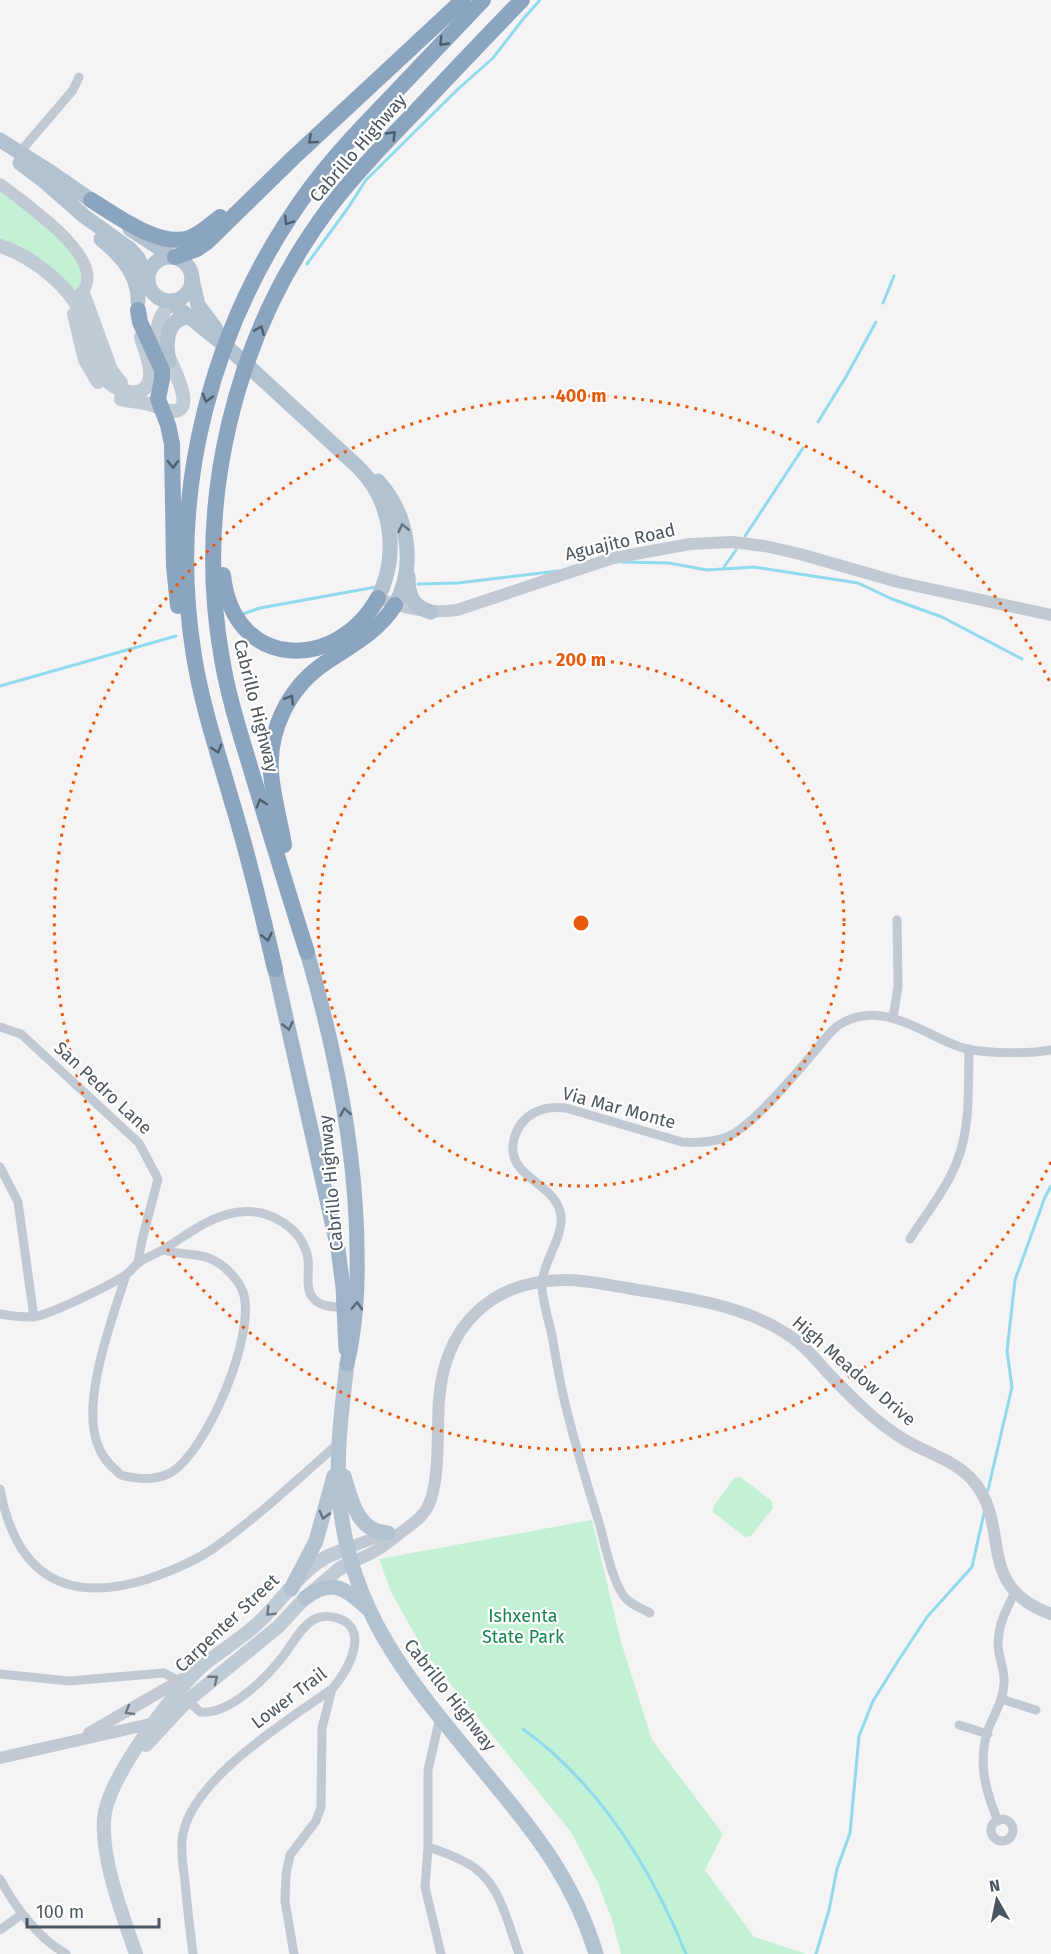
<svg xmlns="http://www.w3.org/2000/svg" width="1051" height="1954" viewBox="0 0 1051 1954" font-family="'Fira Sans',sans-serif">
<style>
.green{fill:#c3f1d5}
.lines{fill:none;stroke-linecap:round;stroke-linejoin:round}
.stream{stroke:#90daee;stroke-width:3}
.minor{stroke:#c1cad2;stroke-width:9}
.tertiary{stroke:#c1cad2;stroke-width:12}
.secondary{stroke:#c1cbd6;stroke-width:14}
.primary{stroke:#b3c2d1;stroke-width:15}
.trunk{stroke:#9fb4c9;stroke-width:15}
.motorway{stroke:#8ba5c1;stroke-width:16}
.oneway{stroke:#505e6b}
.oneway2{stroke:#64717d}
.oneway3{stroke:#5b6976}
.oneway4{stroke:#6e7984}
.oneway5{stroke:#6e7983}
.ring{fill:none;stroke:#e8590c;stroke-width:3;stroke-dasharray:3 6}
.labels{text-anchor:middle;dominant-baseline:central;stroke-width:4.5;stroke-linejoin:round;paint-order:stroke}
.street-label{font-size:18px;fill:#4a5661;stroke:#fff}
.park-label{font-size:18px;fill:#17864f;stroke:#fff}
.centre{fill:#e8590c;stroke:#fff;stroke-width:3}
.ring-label{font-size:18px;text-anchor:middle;font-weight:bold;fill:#e8590c;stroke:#fff;stroke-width:4.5;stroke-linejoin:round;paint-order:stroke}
</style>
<rect width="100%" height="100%" fill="#f5f3f3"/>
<g class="green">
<polygon points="0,184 37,212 88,271 72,300 56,282 0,246"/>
<polygon points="740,1477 772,1501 773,1508 751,1536 745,1537 713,1512 713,1507 734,1478"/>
<polygon points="592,1520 621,1642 652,1740 723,1834 705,1870 754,1937 807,1954 621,1954 612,1920 598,1883 571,1832 426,1654 391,1592 379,1559"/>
</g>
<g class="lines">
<g class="stream">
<polyline points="307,264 348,208 366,180 457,90 493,58 524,18 540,0"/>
<polyline points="883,303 894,276"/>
<polyline points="818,422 847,375 876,322"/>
<polyline points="745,536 803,448"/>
<polyline points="621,562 669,563 707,570 754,567 858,583 892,599 942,617 1022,659"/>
<polyline points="724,567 736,550"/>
<polyline points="418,584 458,583 558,571"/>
<polyline points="243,614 260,608 376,587"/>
<polyline points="0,686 176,636"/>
<polyline points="988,1490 1012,1387 1007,1351 1015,1280 1045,1197 1051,1186"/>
<path d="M523 1729C599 1784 651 1868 686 1954"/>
<polyline points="816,1954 829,1910 837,1869 850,1833 859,1736 873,1701 898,1661 927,1617 972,1567 984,1513"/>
</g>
<g class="minor">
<polyline points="20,152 73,90 79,77"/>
<polyline points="893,1018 898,987 897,920"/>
<polyline points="0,1027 21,1034 139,1143 158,1179 142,1240 138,1262"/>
<polyline points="0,1167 18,1202 34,1317"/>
<path d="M910 1239C925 1215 945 1191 956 1164 971 1129 968 1087 969 1049"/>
<path d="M126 1275C112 1320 78 1407 100 1450 104 1460 113 1468 121 1475 136 1479 155 1481 170 1473 207 1452 257 1333 243 1292 240 1283 231 1273 224 1267 203 1250 187 1257 164 1250"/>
<path d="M0 1314C10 1316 22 1317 32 1317 48 1316 108 1286 124 1276 131 1272 134 1265 141 1261 149 1256 158 1253 166 1248 189 1233 210 1216 239 1212 269 1208 303 1228 308 1259 310 1271 304 1289 314 1299 321 1307 334 1307 344 1307"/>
<path d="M0 1489C16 1575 65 1605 148 1579 171 1571 194 1562 214 1548 259 1516 299 1478 340 1442"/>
<path d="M650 1613C641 1608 629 1604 623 1595 611 1576 606 1548 600 1526 587 1484 574 1442 564 1399 559 1378 556 1357 552 1336 549 1321 541 1297 542 1282 544 1260 563 1238 561 1216 557 1182 504 1178 514 1139 521 1114 542 1105 566 1108L682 1142C697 1143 712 1143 727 1137 753 1126 796 1073 815 1051 824 1041 831 1028 844 1022 885 1001 923 1034 960 1047 980 1054 1031 1054 1051 1050"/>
<polyline points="0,1674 69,1681 164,1673 179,1681"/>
<path d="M184 1697 200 1712C230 1715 266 1678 284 1655 292 1644 301 1627 313 1620 321 1615 332 1616 340 1619 371 1631 346 1674 332 1689 287 1721 186 1782 182 1841 181 1854 183 1868 185 1881 187 1906 190 1930 193 1954"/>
<polyline points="1001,1699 1036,1710"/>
<polyline points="440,1717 428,1770 428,1847 425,1887 441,1954"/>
<polyline points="959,1725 988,1734"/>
<circle cx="1002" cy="1830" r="11"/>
<path d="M998 1821C985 1790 977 1760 989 1727 995 1713 1003 1700 1004 1684 1005 1673 1001 1663 999 1653 995 1630 1005 1612 1015 1592"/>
<path d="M428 1847C440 1851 452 1855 463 1861 500 1878 506 1919 519 1954"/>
<path d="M0 1879C15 1907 38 1938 66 1954"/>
<polyline points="0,1930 22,1914"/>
<polyline points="294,1954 285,1901 286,1874 290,1855 316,1821 321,1807 322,1728 332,1689"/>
</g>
<g class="tertiary">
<path d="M0 184C23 202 122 267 75 298"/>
<path d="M378 598C405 609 428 614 457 610L613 558 690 544 732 542 765 546 800 554 898 582 1051 615"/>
<polyline points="348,1548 387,1533"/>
<path d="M352 1562C372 1554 384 1547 400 1533 412 1524 423 1518 429 1504 440 1480 437 1429 439 1401 444 1327 490 1280 566 1280 587 1280 607 1285 627 1288 684 1298 747 1304 794 1339 807 1348 817 1361 827 1372 850 1396 876 1423 905 1440 928 1454 958 1461 975 1483 1011 1528 975 1587 1051 1614"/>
<polyline points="89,1733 191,1674"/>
<polyline points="0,1758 159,1722"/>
</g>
<g class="secondary">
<path d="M0 246C32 256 73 288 84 320 90 339 93 365 106 380 118 393 147 401 150 377 152 365 144 349 141 337"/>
<polyline points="83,293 111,370 121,383"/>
<polyline points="74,314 85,360 98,382"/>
<path d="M121 399C128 401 136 401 144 403 153 404 161 410 171 411 206 413 156 343 158 326 159 317 166 310 170 302"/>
<polyline points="146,1745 187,1701 278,1627 305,1598 339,1569 352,1562"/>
<path d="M136 1954C123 1916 98 1852 105 1812 113 1772 170 1697 200 1668 218 1652 240 1640 258 1623 280 1603 297 1575 323 1559 331 1554 340 1552 348 1548"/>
</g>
<g class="primary">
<polyline points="0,140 49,171 101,207"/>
<polyline points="20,163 44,181 84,216 130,249 138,258 147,276"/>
<polyline points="130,229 173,257"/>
<path d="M101 239C120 255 139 274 138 301"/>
<circle cx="170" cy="279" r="22"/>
<polyline points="192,279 198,305 216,329"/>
<path d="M173 301 177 307 234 353 358 467C393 502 399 555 378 598"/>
<path d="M169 361C165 343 166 318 189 317"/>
<path d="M378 481C408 514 417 565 395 605"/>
<path d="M408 576C408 595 412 607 431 612"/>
<path d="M347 1364C342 1407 336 1451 339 1495 349 1619 418 1690 492 1781 538 1836 575 1884 596 1954"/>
<path d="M344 1476C351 1499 357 1532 388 1533"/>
<polyline points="291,1589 316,1541 334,1476"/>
<path d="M305 1598C331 1578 346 1588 367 1608"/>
</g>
<g class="trunk">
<path d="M307 952C335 1049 356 1148 357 1250 358 1289 356 1326 347 1364"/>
<polyline points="275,969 338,1249 343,1287 346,1349"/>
</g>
<g class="motorway">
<path d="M91 200C116 215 159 248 189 238 201 234 211 224 220 217"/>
<polyline points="175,257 197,249 207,242 293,158 463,0"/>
<polyline points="138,310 140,322 162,370 162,379 158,399 168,425 172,444 174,566 178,606"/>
<path d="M223 575C233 670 336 673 378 598"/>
<path d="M284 845C280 821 273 797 271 773 268 730 289 687 325 663 351 646 378 632 395 605"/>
<path d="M307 952C289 896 272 839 255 783 243 742 229 701 222 659 194 503 234 335 329 208 355 174 385 143 415 112 450 75 486 37 522 0"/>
<path d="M275 969C262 913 249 857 232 802 218 753 202 706 194 656 167 490 212 321 311 187 334 156 360 129 386 102 418 68 451 34 483 0"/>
</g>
</g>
<defs><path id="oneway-chevron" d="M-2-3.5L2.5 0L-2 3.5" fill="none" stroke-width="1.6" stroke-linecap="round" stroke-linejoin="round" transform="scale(1.5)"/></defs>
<g class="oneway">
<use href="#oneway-chevron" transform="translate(443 42) rotate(134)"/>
<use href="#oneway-chevron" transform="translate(392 135) rotate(-46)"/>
<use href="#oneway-chevron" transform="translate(312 140) rotate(138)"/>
<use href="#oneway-chevron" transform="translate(288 221) rotate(123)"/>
<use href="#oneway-chevron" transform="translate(260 330) rotate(-67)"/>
<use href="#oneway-chevron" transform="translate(207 398) rotate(105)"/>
<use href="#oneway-chevron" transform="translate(173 464) rotate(89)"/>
<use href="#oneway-chevron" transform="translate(290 699) rotate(-58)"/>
<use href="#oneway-chevron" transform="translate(217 749) rotate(73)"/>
<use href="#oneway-chevron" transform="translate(261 803) rotate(-107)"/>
<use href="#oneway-chevron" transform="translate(267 937) rotate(77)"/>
</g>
<g class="oneway2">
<use href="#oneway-chevron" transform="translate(403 528) rotate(-103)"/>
<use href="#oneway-chevron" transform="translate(324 1515) rotate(105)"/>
</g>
<g class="oneway3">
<use href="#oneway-chevron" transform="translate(288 1026) rotate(77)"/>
<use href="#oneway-chevron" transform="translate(345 1112) rotate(-100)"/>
<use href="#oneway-chevron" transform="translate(357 1306) rotate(-87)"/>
</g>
<g class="oneway4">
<use href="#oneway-chevron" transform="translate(270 1612) rotate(135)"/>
<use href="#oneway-chevron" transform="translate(214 1679) rotate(-39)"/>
</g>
<use class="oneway5" href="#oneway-chevron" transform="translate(129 1711) rotate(150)"/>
<g class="ring">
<circle cx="581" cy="923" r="263"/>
<path d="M1051 1162A527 527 0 1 1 1051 684"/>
</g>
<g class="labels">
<g class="street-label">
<text transform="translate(358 148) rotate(-49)">Cabrillo Highway</text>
<text transform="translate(620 542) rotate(-13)">Aguajito Road</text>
<text transform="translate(256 706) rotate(76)">Cabrillo Highway</text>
<text transform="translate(103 1088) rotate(43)">San Pedro Lane</text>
<text transform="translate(619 1108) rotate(15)">Via Mar Monte</text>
<text transform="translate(331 1183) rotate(-95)">Cabrillo Highway</text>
<text transform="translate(854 1371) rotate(41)">High Meadow Drive</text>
<text transform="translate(227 1623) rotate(-43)">Carpenter Street</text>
<text transform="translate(450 1695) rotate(52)">Cabrillo Highway</text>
<text transform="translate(289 1698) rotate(-37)">Lower Trail</text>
</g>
<g class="park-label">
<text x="523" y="1616">Ishxenta<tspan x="523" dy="21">State Park</tspan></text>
</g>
</g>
<circle cx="581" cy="923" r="9" class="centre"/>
<g class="ring-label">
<text x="581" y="402">400 m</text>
<text x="581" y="666">200 m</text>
</g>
<g transform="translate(997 1900) rotate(351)" stroke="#ffffff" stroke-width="4.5" paint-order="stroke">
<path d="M0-4.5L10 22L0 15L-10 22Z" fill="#4a5661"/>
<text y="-9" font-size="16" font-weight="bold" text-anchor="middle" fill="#4a5661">N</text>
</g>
<path d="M27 1918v9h132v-9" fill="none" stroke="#4a5661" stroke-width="3"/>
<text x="36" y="1918" font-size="18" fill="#4a5661" stroke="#ffffff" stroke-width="4.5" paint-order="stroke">100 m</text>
</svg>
